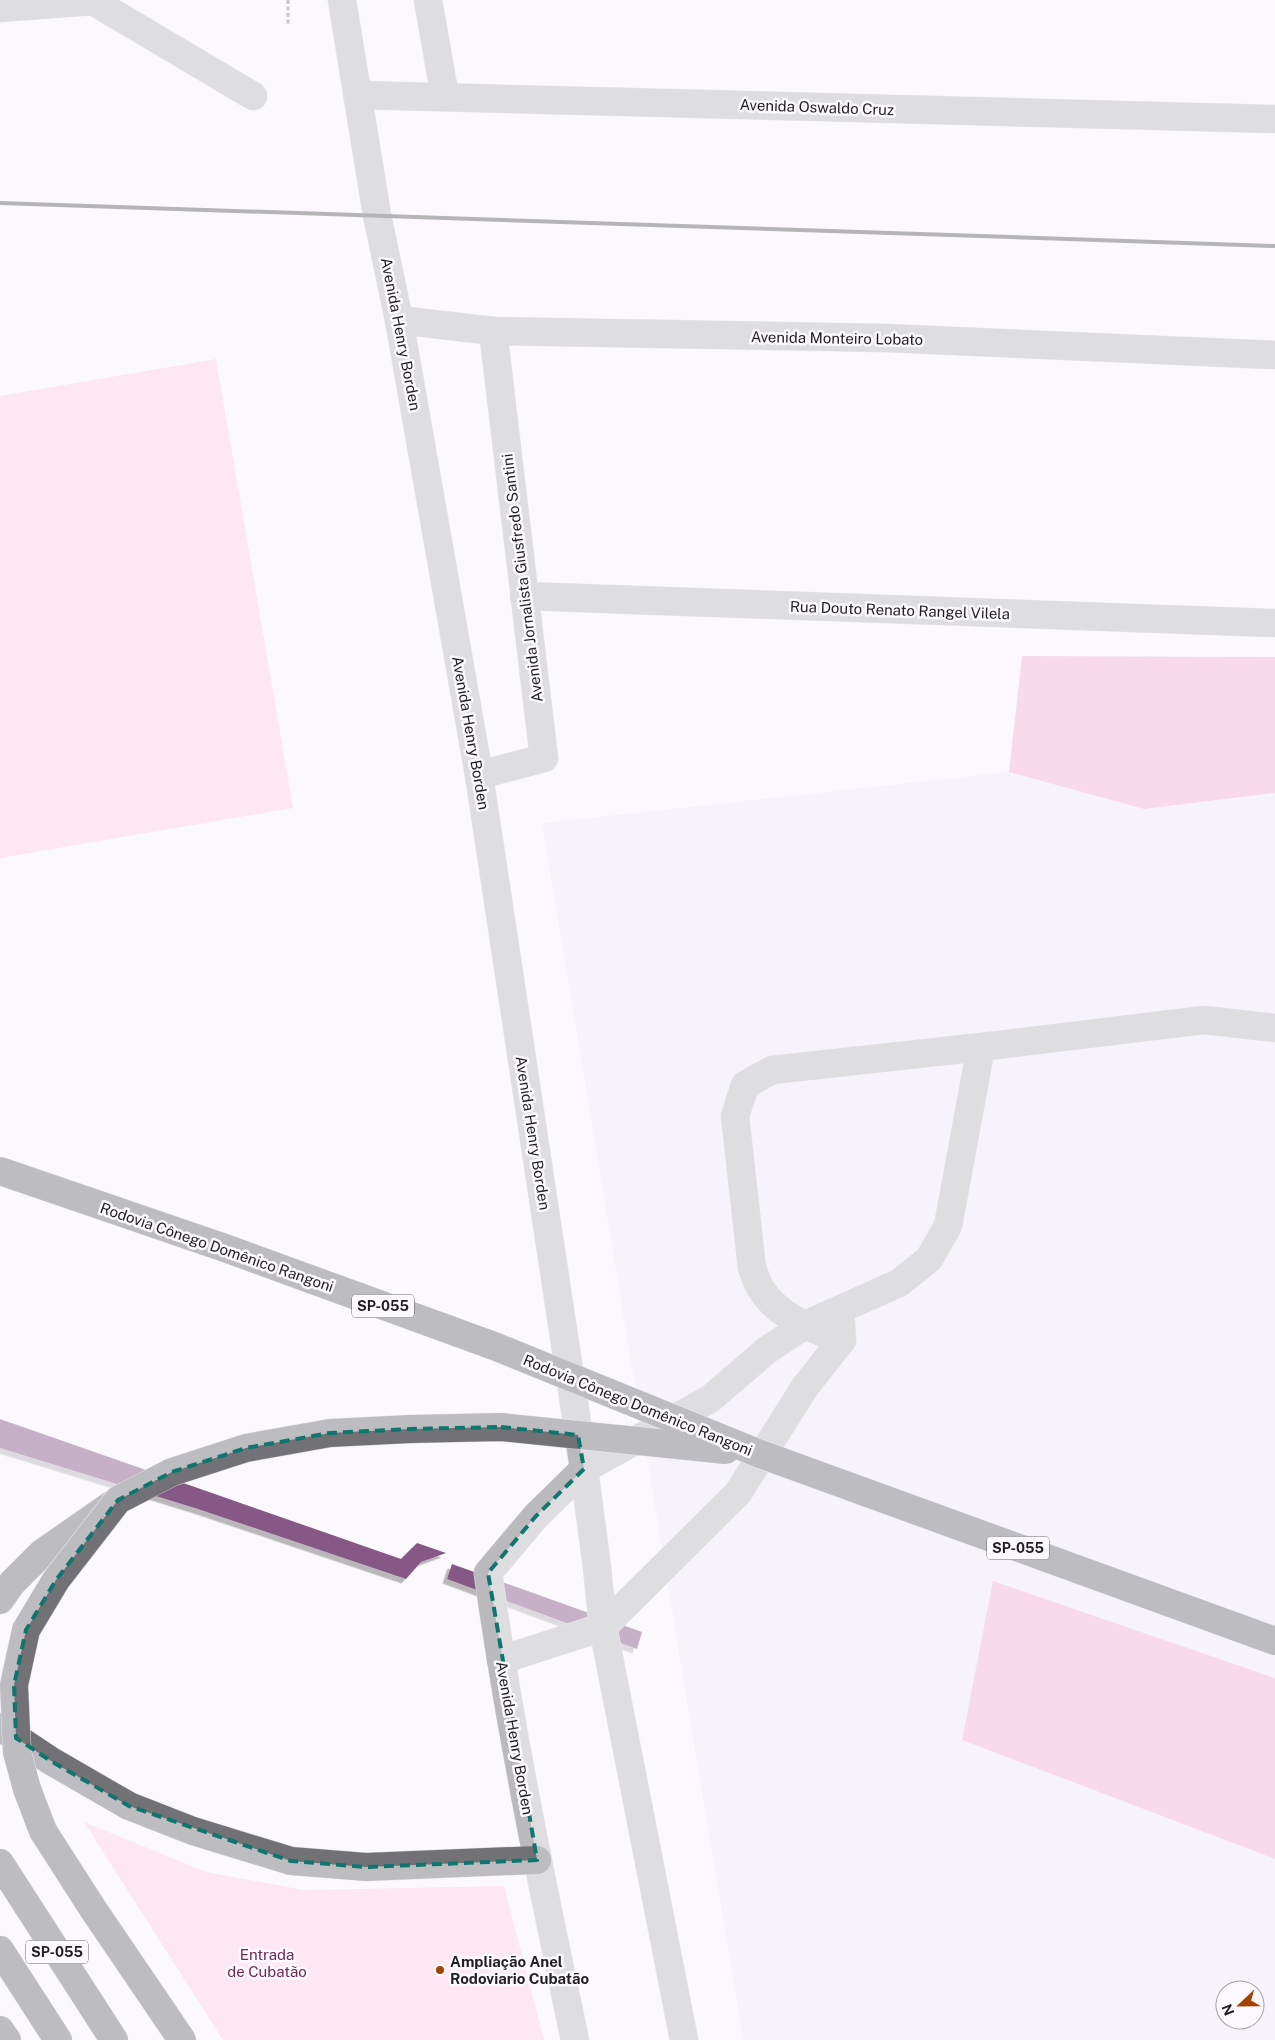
<svg xmlns="http://www.w3.org/2000/svg" width="1275" height="2040" viewBox="0 0 1275 2040" font-family="'Public Sans',sans-serif">
<style>
.built{fill:#f2ecf8;fill-rule:evenodd}
.green{fill:#fcd1e7}
.forest{fill:#f4b4d6}
.building{fill:#855985;filter:url(#shadow)}
.lines{fill:none;stroke-linecap:round;stroke-linejoin:round}
.minor-casing{stroke:#d9d6da;stroke-width:29}
.highway-casing{stroke:#d9d6da;stroke-width:29}
.path{stroke:#878588;stroke-width:3;stroke-dasharray:4 2.5;stroke-linecap:butt}
.minor{stroke:#bababd;stroke-width:28}
.highway{stroke:#717176;stroke-width:28}
.rail{stroke:#615f62;stroke-width:4}
.highway-bridge-casing{stroke:#d9d6da;stroke-width:29;stroke-linecap:butt}
.highway-bridge{stroke:#717176;stroke-width:28}
.marked{fill:none;stroke:#0f766e;stroke-width:4;stroke-dasharray:10 6;stroke-linejoin:round}
.poi-dot{fill:#a44200;stroke:#fcf9fe;stroke-width:2}
.labels{text-anchor:middle;dominant-baseline:central;stroke-width:5;stroke-linejoin:round;paint-order:stroke}
.shield{fill:#fcf9fe;stroke:#616063;stroke-width:1}
.shield-label{font-size:14px;font-weight:bold;fill:#1f1e20}
.street-label{font-size:15px;fill:#1f1e20;stroke:#fcf9fe}
.park-label{font-size:15px;fill:#702854;stroke:#fcf9fe}
.poi-label{font-size:15px;font-weight:bold;fill:#1f1e20;stroke:#fcf9fe;text-anchor:start}
</style>
<defs>
<filter id="shadow"><feDropShadow dx="-4.5" dy="4.5" stdDeviation="0" flood-color="#0004"/></filter>
</defs>
<rect width="100%" height="100%" fill="#fcf9fe"/>
<path class="built" d="M1009 772 1144 809 1275 793V1678L1247 1669 962 1740 1275 1859V2040H743L542 823ZM1225 1990H1255V2020H1225Z"/>
<g class="green">
<polygon points="216,359 293,808 0,858 0,396"/>
<polygon points="84,1822 206,1872 304,1890 504,1886 544,2040 223,2040"/>
</g>
<g class="forest">
<polygon points="1022,656 1275,657 1275,793 1144,809 1009,772"/>
<polygon points="993,1581 1275,1678 1275,1859 962,1740"/>
</g>
<g class="building">
<polygon points="0,1419 401,1559 417,1543 446,1553 421,1562 406,1579 198,1509 0,1448"/>
<polygon points="452,1564 642,1632 637,1649 447,1579"/>
</g>
<g class="lines">
<defs>
<g id="minor">
<polyline points="342,0 377,215 399,320 479,775 584,1469 597,1567 603,1627 684,2040"/>
<polyline points="428,0 445,97"/>
<polyline points="0,8 93,1 253,96"/>
<polyline points="359,95 1275,119"/>
<polyline points="399,320 493,331 886,338 1275,355"/>
<polyline points="524,596 1275,623"/>
<polyline points="479,775 544,758 493,331"/>
<path d="M842 1340C813 1329 778 1317 761 1289 757 1283 755 1275 752 1268L735 1116 745 1085 772 1070 981 1047"/>
<polyline points="501,1660 603,1627 738,1493 805,1387 842,1340 841,1322"/>
<path d="M575 2040C542 1885 510 1730 488 1573L536 1516 584 1469 710 1399 767 1350 805 1325 899 1283 929 1259 948 1226 981 1047 1204 1020 1275 1028"/>
</g>
<g id="highway">
<polyline points="0,1600 12,1583 42,1553 111,1505"/>
<polyline points="0,1727 51,1761 129,1806 193,1831 291,1861 366,1867 537,1860"/>
<polyline points="0,1863 114,2040"/>
<polyline points="0,1950 58,2040"/>
<polyline points="0,2030 7,2040"/>
</g>
</defs>
<use href="#minor" class="minor-casing"/>
<use href="#highway" class="highway-casing"/>
<polyline class="path" points="288,0 288,25"/>
<use href="#minor" class="minor"/>
<use href="#highway" class="highway"/>
<polyline class="rail" points="0,203 1275,246"/>
<defs>
<g id="highway-bridge">
<polyline points="0,1171 225,1248 494,1346 760,1454 1275,1641"/>
<polyline points="182,2040 93,1909 43,1831 27,1789 17,1752 14,1685 26,1630 56,1580 118,1500 172,1472 246,1448 330,1433 410,1429 501,1427 726,1450"/>
</g>
</defs>
<use href="#highway-bridge" class="highway-bridge-casing"/>
<use href="#highway-bridge" class="highway-bridge"/>
</g>
<path d="M0 0H1275V2040H0ZM501 1427 578 1435 584 1469 536 1516 488 1573 537 1860 366 1867 291 1861 129 1806 51 1761 16 1738 14 1685 26 1630 56 1580 118 1500 172 1472 246 1448 330 1433 410 1429Z" fill="#fcf9fe" fill-opacity=".55" fill-rule="evenodd"/>
<path class="marked" d="M501 1427 578 1435 584 1469 536 1516 488 1573 537 1860 366 1867 291 1861 129 1806 51 1761 16 1738 14 1685 26 1630 56 1580 118 1500 172 1472 246 1448 330 1433 410 1429Z"/>
<circle class="poi-dot" cx="440" cy="1970" r="5"/>
<g class="labels">
<g class="shield">
<rect x="352" y="1294.5" width="62" height="23" rx="4"/>
<rect x="987" y="1536.5" width="62" height="23" rx="4"/>
<rect x="26" y="1940.5" width="62" height="23" rx="4"/>
</g>
<g class="shield-label">
<text x="383" y="1306">SP-055</text>
<text x="1018" y="1548">SP-055</text>
<text x="57" y="1952">SP-055</text>
</g>
<g class="street-label">
<text transform="translate(817 107) rotate(2)">Avenida Oswaldo Cruz</text>
<text transform="translate(401 334) rotate(79)">Avenida Henry Borden</text>
<text transform="translate(837 338) rotate(1)">Avenida Monteiro Lobato</text>
<text transform="translate(522 578) rotate(-97)">Avenida Jornalista Giusfredo Santini</text>
<text transform="translate(900 610) rotate(2)">Rua Douto Renato Rangel Vilela</text>
<text transform="translate(471 733) rotate(80)">Avenida Henry Borden</text>
<text transform="translate(533 1133) rotate(81)">Avenida Henry Borden</text>
<text transform="translate(217 1247) rotate(19)">Rodovia Cônego Domênico Rangoni</text>
<text transform="translate(638 1405) rotate(22)">Rodovia Cônego Domênico Rangoni</text>
<text transform="translate(515 1738) rotate(80)">Avenida Henry Borden</text>
</g>
<g class="park-label">
<text x="267" y="1954">Entrada<tspan x="267" dy="17">de Cubatão</tspan></text>
</g>
<g class="poi-label">
<text x="450" y="1961">Ampliação Anel<tspan x="450" dy="17">Rodoviario Cubatão</tspan></text>
</g>
</g>
<g transform="translate(1240 2005) rotate(248)"><circle r="24" fill="#fcf9fe" stroke="#a4a1a5"/>
<path d="M0-4L9 19L0 12L-9 19Z" fill="#a44200"/>
<text y="-8" font-size="14" font-weight="bold" text-anchor="middle" fill="#1f1e20">N</text>
</g>
</svg>
